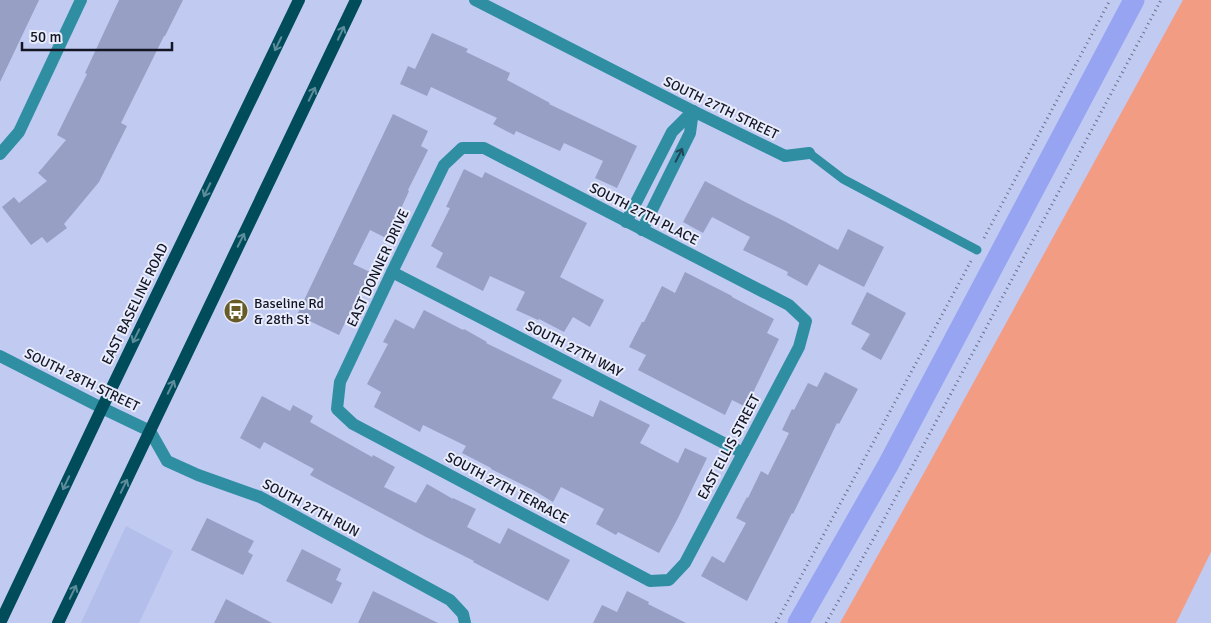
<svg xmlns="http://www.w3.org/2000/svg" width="1211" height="623" viewBox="0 0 1211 623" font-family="Signika,sans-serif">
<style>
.built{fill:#b4beeb}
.green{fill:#f39c84}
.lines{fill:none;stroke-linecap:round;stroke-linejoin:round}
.canal{stroke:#96a4f1;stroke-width:21}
.building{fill:#979fc4}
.path{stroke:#6a708a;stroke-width:3;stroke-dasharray:1 4;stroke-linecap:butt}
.lane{stroke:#308ea3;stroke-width:9}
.street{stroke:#308ea3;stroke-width:12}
.primary{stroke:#004c5b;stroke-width:12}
.oneway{stroke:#5d8c9b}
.oneway2{stroke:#1f4657}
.labels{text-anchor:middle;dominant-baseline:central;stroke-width:4;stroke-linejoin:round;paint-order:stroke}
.street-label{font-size:14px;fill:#141624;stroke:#e8ecfc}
.poi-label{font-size:14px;fill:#141624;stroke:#e8ecfc;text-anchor:start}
</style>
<rect width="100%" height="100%" fill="#c1caf1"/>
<polygon class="built" points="126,526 173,551 139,623 81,623"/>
<polygon class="green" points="1183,0 1211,0 1211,552 1176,623 840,623 925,471"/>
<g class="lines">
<polyline class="canal" points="798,623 888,465 1134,0"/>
</g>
<g class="building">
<polygon points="0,0 39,0 0,82"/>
<polygon points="119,0 183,0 165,36 164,36 121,123 127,126 99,182 64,224 67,228 47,243 42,237 31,245 2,207 14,197 19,203 47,181 38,173 66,140 57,135 87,74 85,73"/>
<polygon points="432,33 468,49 466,52 510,73 507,80 550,103 549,104 637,146 617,188 595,178 603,161 564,143 560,151 516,131 514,135 493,124 497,118 431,87 427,96 400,84 408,66 415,69"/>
<polygon points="393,114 428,131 421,146 428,150 408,190 409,191 399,213 398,212 386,238 370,230 353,264 370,272 339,335 297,315"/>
<polygon points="464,169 482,178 485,172 587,223 560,277 604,300 590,327 573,317 564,332 539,319 538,320 516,310 525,292 490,276 483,291 436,267 443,253 431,246 450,208 446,207"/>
<polygon points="705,181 747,203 782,220 838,250 848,229 884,247 864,287 819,264 807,286 787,275 788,272 743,250 750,237 712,217 703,233 683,222"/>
<polygon points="685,272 732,296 732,297 774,319 767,333 779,339 746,407 732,400 725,415 638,370 646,355 629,347 642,322 644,322 662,286 675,293"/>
<polygon points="867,292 906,313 881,360 861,349 870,334 851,324"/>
<polygon points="424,310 463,330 464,329 487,342 486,343 562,380 552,398 593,417 600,400 650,425 640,443 678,463 685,448 707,458 677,520 659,553 618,532 616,535 596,524 604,509 561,487 553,502 533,490 491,469 491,468 462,453 466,446 423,425 420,432 374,407 381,392 367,384 388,344 383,342 395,319 414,329"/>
<polygon points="825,372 858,389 839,424 837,423 793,514 792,513 747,601 701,576 712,556 724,563 746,523 736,518 747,497 748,498 761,471 768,475 789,433 782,430 792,409 794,410 808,383 817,387"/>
<polygon points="262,396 290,411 293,405 313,416 310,422 372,457 373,455 395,467 384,487 416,503 427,484 453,499 453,498 476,509 467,527 500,544 508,528 570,560 548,601 473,562 474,561 426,537 310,475 314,469 264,442 260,449 240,438"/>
<polygon points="207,518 254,541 248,552 253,555 243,575 191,550"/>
<polygon points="302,549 341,569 336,580 342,583 332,604 286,581"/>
<polygon points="373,591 438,623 358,623"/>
<polygon points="627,591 649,602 648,604 686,623 593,623 602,605 617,612"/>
<polygon points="226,599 272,623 214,623"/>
</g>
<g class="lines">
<g class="path">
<polyline points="984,238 1110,0"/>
<polyline points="776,623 971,261"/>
<polyline points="826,623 875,536 1161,0"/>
</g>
<polyline class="lane" points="809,153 843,179 977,250"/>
<g class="street">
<polyline points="475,0 693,111 785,156 809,153"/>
<polygon points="462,148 484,148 789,305 806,321 799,347 685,563 669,580 650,581 353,424 337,409 340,382 392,272 444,165"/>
<polyline points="0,154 19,132 81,0"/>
<polyline points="626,222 672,132 693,111"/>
<polyline points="642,230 690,133 693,111"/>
<polyline points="392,272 743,453"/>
<polyline points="0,356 102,408 150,431 167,461 198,475 260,497 450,600 463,614 465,623"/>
</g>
<g class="primary">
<polyline points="0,623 102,408 299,0"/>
<polyline points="58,623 356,0"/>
</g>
</g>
<defs><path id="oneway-shaft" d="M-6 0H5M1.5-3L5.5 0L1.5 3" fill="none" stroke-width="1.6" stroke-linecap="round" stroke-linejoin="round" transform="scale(1.25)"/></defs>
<g class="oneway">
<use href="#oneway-shaft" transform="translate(341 33) rotate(-65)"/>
<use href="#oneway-shaft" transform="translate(278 44) rotate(116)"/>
<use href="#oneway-shaft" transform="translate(312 94) rotate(-64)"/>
<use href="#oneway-shaft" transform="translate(207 190) rotate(116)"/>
<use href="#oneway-shaft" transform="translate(241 240) rotate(-64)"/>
<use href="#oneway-shaft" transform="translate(136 336) rotate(116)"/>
<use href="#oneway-shaft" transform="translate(171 387) rotate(-64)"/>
<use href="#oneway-shaft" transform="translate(66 483) rotate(115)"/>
<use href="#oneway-shaft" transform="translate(124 486) rotate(-64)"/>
<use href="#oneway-shaft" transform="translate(73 592) rotate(-64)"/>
</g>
<use class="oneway2" href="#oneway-shaft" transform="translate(679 155) rotate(-63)"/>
<defs>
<symbol id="bus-disc" viewBox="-11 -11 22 22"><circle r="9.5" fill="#675b27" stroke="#e8ecfc"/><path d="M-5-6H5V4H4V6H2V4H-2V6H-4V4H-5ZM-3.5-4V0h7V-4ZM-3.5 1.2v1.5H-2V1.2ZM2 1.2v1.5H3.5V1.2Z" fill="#fff"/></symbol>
</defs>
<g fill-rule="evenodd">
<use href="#bus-disc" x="222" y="297" width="28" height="28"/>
</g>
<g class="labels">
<g class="street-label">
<text transform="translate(721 108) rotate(26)">SOUTH 27TH STREET</text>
<text transform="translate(644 214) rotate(27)">SOUTH 27TH PLACE</text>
<text transform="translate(378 268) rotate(-65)">EAST DONNER DRIVE</text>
<text transform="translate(135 304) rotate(-64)">EAST BASELINE ROAD</text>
<text transform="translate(574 349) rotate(27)">SOUTH 27TH WAY</text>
<text transform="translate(82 380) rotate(26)">SOUTH 28TH STREET</text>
<text transform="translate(729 447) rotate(-62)">EAST ELLIS STREET</text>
<text transform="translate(507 488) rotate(28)">SOUTH 27TH TERRACE</text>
<text transform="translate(311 508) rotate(28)">SOUTH 27TH RUN</text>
</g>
<g class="poi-label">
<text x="254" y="303">Baseline Rd<tspan x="254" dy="16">&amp; 28th St</tspan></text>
</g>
</g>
<path d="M22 42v8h150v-8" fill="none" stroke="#141624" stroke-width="2.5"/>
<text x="30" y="42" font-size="15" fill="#141624" stroke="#e8ecfc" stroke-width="4" paint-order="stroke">50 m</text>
</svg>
